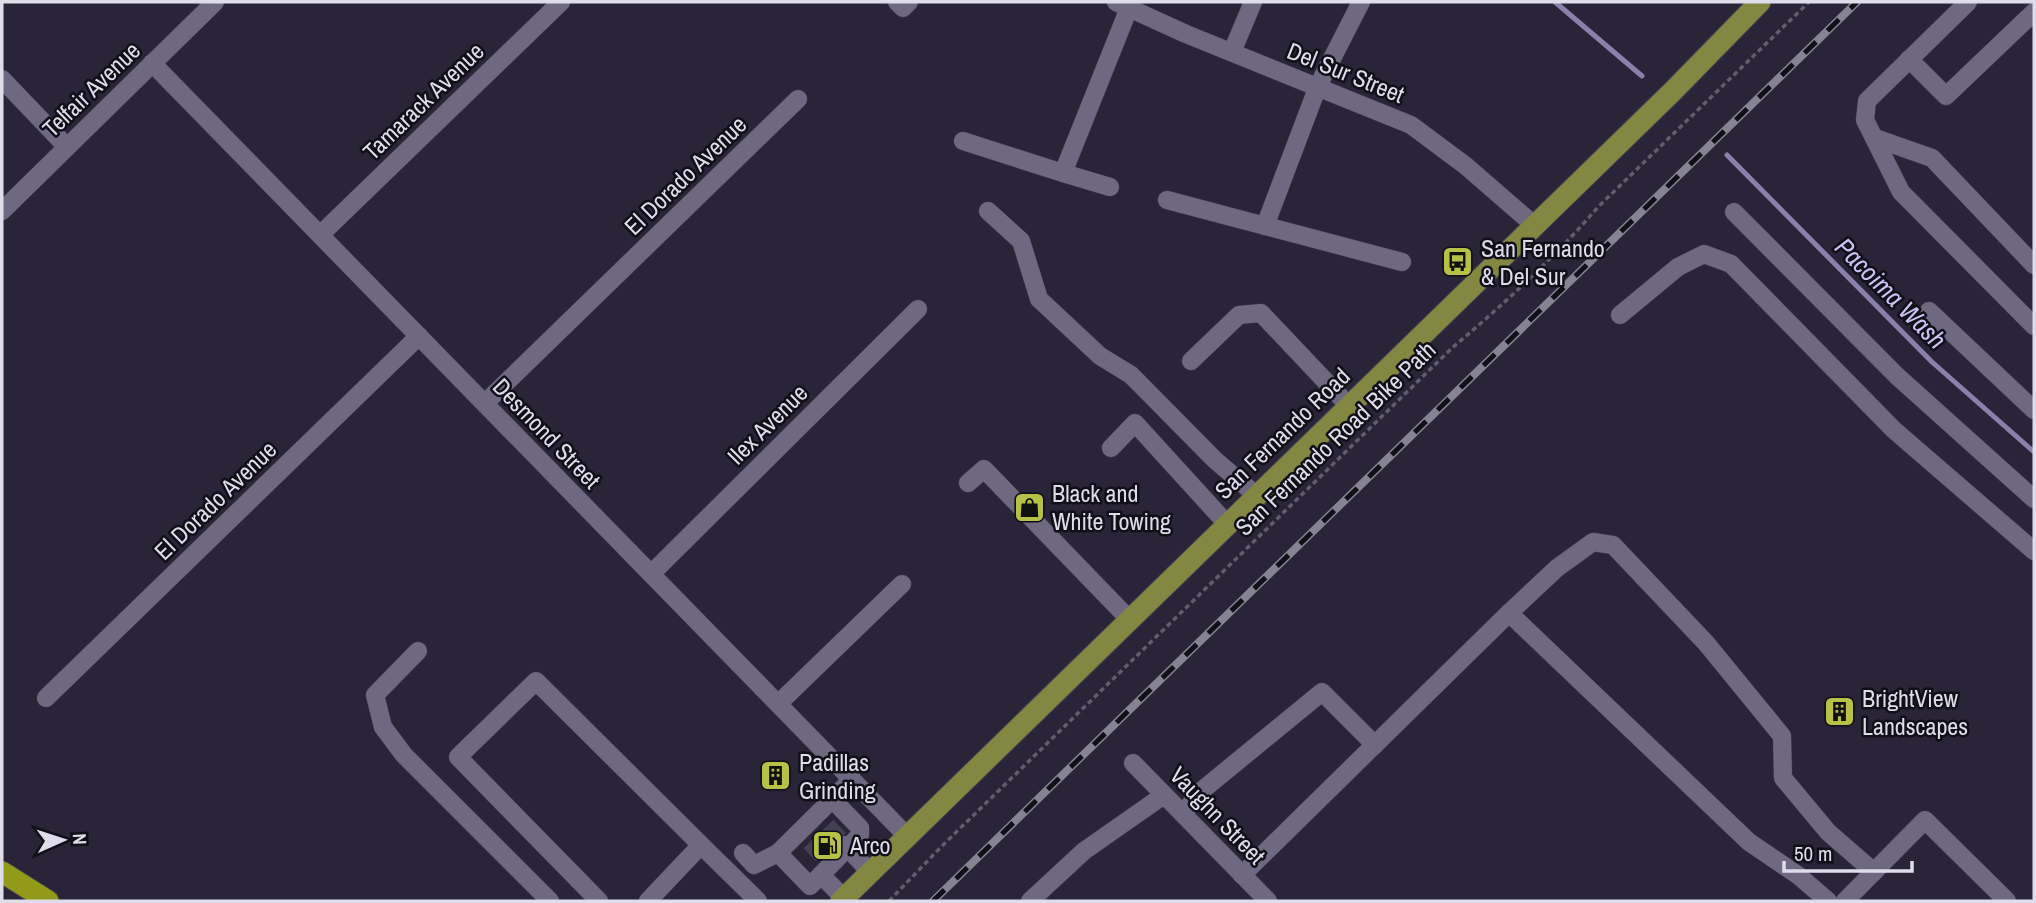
<svg xmlns="http://www.w3.org/2000/svg" width="2036" height="903" viewBox="0 0 2036 903" font-family="'Archivo Narrow',sans-serif">
<style>
.lines{fill:none;stroke-linecap:round;stroke-linejoin:round}
.stream{stroke:#8a81aa;stroke-width:5}
.minor-tunnel{stroke:#444053;stroke-width:18;stroke-dasharray:18 9;stroke-linecap:butt}
.minor-casing{stroke:#423f4f;stroke-width:19}
.major-casing{stroke:#423f4f;stroke-width:23}
.highway-casing{stroke:#423f4f;stroke-width:23}
.path{stroke:#615d6f;stroke-width:3.5;stroke-dasharray:5 3.5;stroke-linecap:butt}
.minor{stroke:#6e6980;stroke-width:18}
.major{stroke:#848742;stroke-width:21}
.highway{stroke:#929b19;stroke-width:21}
.rail-casing{stroke:#868393;stroke-width:8}
.rail{stroke:#110f18;stroke-width:5;stroke-dasharray:16;stroke-linecap:butt}
.labels{text-anchor:middle;dominant-baseline:central;stroke-width:5;stroke-linejoin:round;paint-order:stroke}
.street-label{font-size:24px;fill:#dfddea;stroke:#110f18}
.poi-label{font-size:24px;fill:#dfddea;stroke:#110f18;text-anchor:start}
.water-label{font-size:26px;font-style:italic;fill:#cdc2f4;stroke:#110f18}
</style>
<rect width="100%" height="100%" fill="#292438"/>
<g class="lines">
<g class="stream">
<polyline points="1555,2 1642,76"/>
<polyline points="1727,155 1932,362 2034,452"/>
</g>
<g class="minor-tunnel">
<polyline points="827,826 845,845"/>
<polyline points="810,842 828,861"/>
</g>
<defs>
<g id="minor">
<polyline points="897,2 903,8 909,2"/>
<polyline points="1116,2 1186,34 1411,125 1466,166 1534,225"/>
<polyline points="1968,2 1867,101 1865,120 1901,192 2034,326"/>
<polyline points="1232,52 1253,2"/>
<polyline points="1909,59 1946,96 2034,12"/>
<polyline points="152,63 907,836"/>
<polyline points="2,79 67,147"/>
<polyline points="1875,138 1932,158 2034,265"/>
<polyline points="963,141 1063,173 1129,8"/>
<polyline points="1063,173 1110,187"/>
<polyline points="1167,200 1402,262"/>
<polyline points="2,211 215,2"/>
<polyline points="988,211 1021,241 1039,299 1100,356 1131,375 1215,460 1256,495"/>
<polyline points="1734,212 1897,376 2034,499"/>
<polyline points="1265,226 1318,86 1361,2"/>
<polyline points="320,235 561,2"/>
<polyline points="1929,311 2034,410"/>
<polyline points="1620,315 1678,267 1704,254 1731,264 1894,430 2034,551"/>
<polyline points="1191,361 1239,315 1261,313 1348,405"/>
<polyline points="485,403 798,99"/>
<polyline points="1111,448 1135,423 1227,524"/>
<polyline points="968,483 984,469 1129,619"/>
<polyline points="651,574 918,309"/>
<polyline points="1509,613 1557,568 1593,542 1613,545 1706,643 1782,736 1783,778 1828,832 1874,872"/>
<polyline points="418,651 375,695 383,727 404,755 550,901"/>
<polyline points="46,698 419,336"/>
<polyline points="779,703 902,584"/>
<polyline points="1133,763 1268,901"/>
<path d="M832 799 860 828V835L810 886 778 853C803 828 828 804 852 779"/>
<polyline points="1183,814 1200,792 1322,692 1375,745"/>
<polyline points="845,845 870,872"/>
<polyline points="743,853 754,865 778,853"/>
<polyline points="821,875 844,898"/>
<polyline points="1242,875 1509,613 1749,842 1799,876 1828,901"/>
<polyline points="599,901 458,757 536,681 701,845"/>
<polyline points="648,901 701,845 758,901"/>
<polyline points="1030,901 1084,851 1164,795"/>
<polyline points="1845,901 1925,820 2007,901"/>
</g>
<polyline id="major" points="841,901 1673,91 1760,2"/>
<polyline id="highway" points="2,872 48,901"/>
</defs>
<use href="#minor" class="minor-casing"/>
<use href="#major" class="major-casing"/>
<use href="#highway" class="highway-casing"/>
<path class="path" d="M889 901 942 846 1452 348C1504 304 1555 257 1599 206L1809 2"/>
<use href="#minor" class="minor"/>
<use href="#major" class="major"/>
<use href="#highway" class="highway"/>
<defs>
<polyline id="rail" points="933,901 1857,2"/>
</defs>
<use href="#rail" class="rail-casing"/>
<use href="#rail" class="rail"/>
</g>
<defs>
<symbol id="bus-square" viewBox="-11 -11 22 22"><rect x="-9" y="-9" width="18" height="18" rx="4" fill="#b7c148" stroke="#110f18"/><path d="M-5-6H5V4H4V6H2V4H-2V6H-4V4H-5ZM-3.5-4V0h7V-4ZM-3.5 1.2v1.5H-2V1.2ZM2 1.2v1.5H3.5V1.2Z" fill="#111"/></symbol>
<symbol id="shop-square" viewBox="-11 -11 22 22"><rect x="-9" y="-9" width="18" height="18" rx="4" fill="#b7c148" stroke="#110f18"/><path d="M-5-2.5h2.3a2.7 3.5 0 0 1 5.4 0H5L5.5 6h-11ZM-1.5-2.5h3a1.5 2.3 0 0 0-3 0Z" fill="#111"/></symbol>
<symbol id="building-square" viewBox="-11 -11 22 22"><rect x="-9" y="-9" width="18" height="18" rx="4" fill="#b7c148" stroke="#110f18"/><path d="M-4-6H4V6H1V3H-1V6H-4ZM-2.5-4.3h1.7v1.8h-1.7ZM.8-4.3h1.7v1.8H.8ZM-2.5-1h1.7V.8h-1.7ZM.8-1h1.7V.8H.8Z" fill="#111"/></symbol>
<symbol id="fuel-square" viewBox="-11 -11 22 22"><rect x="-9" y="-9" width="18" height="18" rx="4" fill="#b7c148" stroke="#110f18"/><path d="M-5.5-6h7V0h2V4h1.3V-2.5L3-4.5l.8-.8L6-3V5H2.5V1h-1V6h-7ZM-4.2-4.7v3.2H.2V-4.7Z" fill="#111"/></symbol>
</defs>
<g fill-rule="evenodd">
<use href="#bus-square" x="1440" y="244" width="35" height="35"/>
<use href="#shop-square" x="1012" y="490" width="35" height="35"/>
<use href="#building-square" x="1822" y="694" width="35" height="35"/>
<use href="#building-square" x="758" y="758" width="35" height="35"/>
<use href="#fuel-square" x="810" y="828" width="35" height="35"/>
</g>
<g class="labels">
<g class="street-label">
<text transform="translate(1346 72) rotate(22)">Del Sur Street</text>
<text transform="translate(91 89) rotate(-44)">Telfair Avenue</text>
<text transform="translate(423 101) rotate(-44)">Tamarack Avenue</text>
<text transform="translate(685 175) rotate(-44)">El Dorado Avenue</text>
<text transform="translate(767 424) rotate(-45)">Ilex Avenue</text>
<text transform="translate(547 433) rotate(46)">Desmond Street</text>
<text transform="translate(1282 433) rotate(-44)">San Fernando Road</text>
<text transform="translate(1335 438) rotate(-44)">San Fernando Road Bike Path</text>
<text transform="translate(215 500) rotate(-44)">El Dorado Avenue</text>
<text transform="translate(1218 815) rotate(46)">Vaughn Street</text>
</g>
<g class="poi-label">
<text x="1481" y="248">San Fernando<tspan x="1481" dy="28">&amp; Del Sur</tspan></text>
<text x="1052" y="493">Black and<tspan x="1052" dy="28">White Towing</tspan></text>
<text x="1862" y="698">BrightView<tspan x="1862" dy="28">Landscapes</tspan></text>
<text x="799" y="762">Padillas<tspan x="799" dy="28">Grinding</tspan></text>
<text x="850" y="845">Arco</text>
</g>
<g class="water-label">
<text transform="translate(1891 293) rotate(45)">Pacoima Wash</text>
</g>
</g>
<rect width="2036" height="903" fill="none" stroke="#dfddea" stroke-width="7"/>
<g transform="translate(63 840) rotate(87)" stroke="#110f18" stroke-width="5" paint-order="stroke">
<path d="M0-5L12 26L0 18L-12 26Z" fill="#dfddea"/>
<text y="-10" font-size="19" font-weight="bold" text-anchor="middle" fill="#dfddea">N</text>
</g>
<path d="M1784 861v10h128v-10" fill="none" stroke="#dfddea" stroke-width="3.5"/>
<text x="1794" y="861" font-size="21" fill="#dfddea" stroke="#110f18" stroke-width="5" paint-order="stroke">50 m</text>
</svg>
